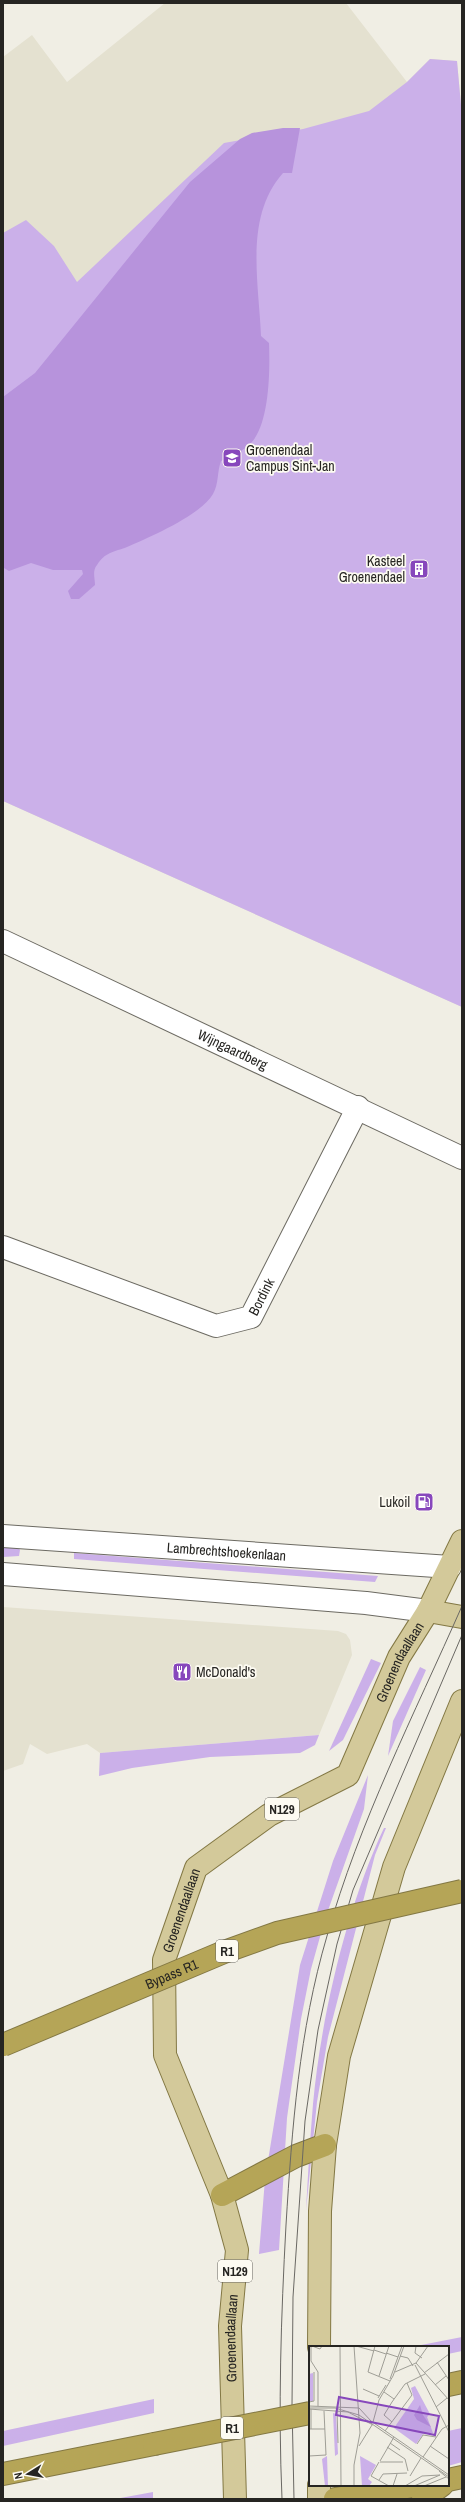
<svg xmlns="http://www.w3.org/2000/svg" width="465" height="2502" viewBox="0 0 465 2502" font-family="'Archivo Narrow',sans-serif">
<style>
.built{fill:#e4e1d0}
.green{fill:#cbb0e9}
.water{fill:#b793dc}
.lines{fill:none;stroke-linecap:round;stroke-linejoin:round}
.minor-casing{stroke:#6c6a62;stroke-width:24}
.major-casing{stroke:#837844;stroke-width:24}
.highway-casing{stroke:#837844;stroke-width:24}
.minor{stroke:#fff;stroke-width:22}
.major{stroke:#d3c99a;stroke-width:22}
.highway{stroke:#b5a557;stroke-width:22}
.tram{stroke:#6a6863;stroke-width:1}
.highway-bridge-casing{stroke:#837844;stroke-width:24;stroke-linecap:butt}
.highway-bridge{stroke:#b5a557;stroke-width:22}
.labels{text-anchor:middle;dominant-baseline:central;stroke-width:3.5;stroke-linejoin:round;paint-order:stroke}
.shield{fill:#fdfbf2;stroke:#666560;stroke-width:1}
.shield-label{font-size:13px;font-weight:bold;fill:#262522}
.poi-label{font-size:14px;fill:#262522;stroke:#fdfbf2;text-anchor:start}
.street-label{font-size:14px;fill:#262522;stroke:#fdfbf2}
.inset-road{fill:none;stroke:#9f9e96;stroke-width:1}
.view{fill:#8747bc;fill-opacity:0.15;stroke:#8747bc;stroke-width:2}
.inset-edge{fill:none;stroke:#262522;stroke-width:2}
</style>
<rect width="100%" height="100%" fill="#f0eee4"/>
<g class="built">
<polygon points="165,3 346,3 407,82 430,59 457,61 462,116 462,1007 3,801 3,57 32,35 67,82"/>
<polygon points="3,1607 338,1631 346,1634 350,1640 352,1655 319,1735 100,1753 87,1744 47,1754 30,1744 23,1764 3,1771"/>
</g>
<g class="green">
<polygon points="430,59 457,61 462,116 462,1007 3,801 3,233 26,220 54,246 77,282 224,143 303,129 369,111 407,82"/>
<polygon points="3,1543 17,1546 20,1550 19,1556 3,1557"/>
<polygon points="74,1553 378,1576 375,1582 74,1559"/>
<polygon points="371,1659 381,1663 343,1740 329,1751"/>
<polygon points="420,1667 426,1670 388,1756 393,1721"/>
<polygon points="319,1735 315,1745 300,1753 210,1757 132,1768 99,1776 100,1753"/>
<polygon points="368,1775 364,1809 325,1919 311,1969 301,2019 287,2118 279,2250 259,2254 265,2179 300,1965 333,1861"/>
<path d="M384 1828H386L375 1855 328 2037 317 2102 306 2210C308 2174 310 2139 313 2104 321 2017 347 1906 384 1828Z"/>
<polygon points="462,2337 462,2351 448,2354 448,2347 411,2347"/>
<polygon points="154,2399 154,2413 3,2446 3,2431"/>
<polygon points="462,2428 462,2462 448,2466 448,2431"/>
<polygon points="153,2492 153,2499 115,2499"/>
</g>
<path class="water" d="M283 128H300L292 173H283C244 217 259 282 261 336L269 343C270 369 270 425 250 444 242 452 231 456 221 461 217 471 219 484 213 494 201 515 150 537 127 547 114 552 105 552 97 565 92 571 95 578 95 585L79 599H71L68 591 83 574 82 570H53L31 563 9 571 4 568 3 397 35 373 190 182 240 139 252 133Z"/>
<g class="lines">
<defs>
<g id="minor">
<path id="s1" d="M3 941 462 1158"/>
<path id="s2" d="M3 1247 216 1326 251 1317 358 1107"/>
<path id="s3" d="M3 1536 450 1567"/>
<polyline points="3,1574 366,1603 428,1611"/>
</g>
<g id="major">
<polyline points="428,1611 462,1617"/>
<polyline points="319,2347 320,2211 325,2145 339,2056 394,1867 462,1701"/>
<polyline points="319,2485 319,2499"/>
<path id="s4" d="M235 2499 230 2326 237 2250 222 2195 165 2055 164 1960 196 1868 269 1815 348 1775 399 1657 428 1611 462 1541"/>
</g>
<g id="highway">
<polyline points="222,2195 296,2156 325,2145"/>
<polyline points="448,2385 462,2382"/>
<polyline points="3,2474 154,2444"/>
<polyline points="448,2480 462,2477"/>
<polyline points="335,2499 419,2485"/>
<polyline points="423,2499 442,2485"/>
</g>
</defs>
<use href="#minor" class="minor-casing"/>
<use href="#major" class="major-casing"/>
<use href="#highway" class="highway-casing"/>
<use href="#minor" class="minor"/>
<use href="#major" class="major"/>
<use href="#highway" class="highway"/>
<g class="tram">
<path d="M282 2499C278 2407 281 2317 286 2225 292 2128 299 2031 327 1936 359 1822 414 1715 462 1606"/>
<polyline points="294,2499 292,2405 293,2297 305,2121 318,2030 337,1944 353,1890 462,1635"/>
</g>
<defs>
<g id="highway-bridge">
<path id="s5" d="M3 2045 224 1952 277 1933 462 1891"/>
<polyline points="154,2444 310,2413"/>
</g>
</defs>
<use href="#highway-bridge" class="highway-bridge-casing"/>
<use href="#highway-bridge" class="highway-bridge"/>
</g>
<defs>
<symbol id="school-square" viewBox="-11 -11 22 22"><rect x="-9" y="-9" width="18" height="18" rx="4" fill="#8747bc" stroke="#fdfbf2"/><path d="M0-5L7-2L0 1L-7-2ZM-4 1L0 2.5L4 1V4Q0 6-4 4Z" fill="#fff"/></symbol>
<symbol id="building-square" viewBox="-11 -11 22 22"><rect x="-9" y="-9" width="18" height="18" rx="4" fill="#8747bc" stroke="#fdfbf2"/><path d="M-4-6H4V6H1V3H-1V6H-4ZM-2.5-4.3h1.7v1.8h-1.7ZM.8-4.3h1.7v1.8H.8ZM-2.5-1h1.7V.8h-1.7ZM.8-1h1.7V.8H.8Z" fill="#fff"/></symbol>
<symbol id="fuel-square" viewBox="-11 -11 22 22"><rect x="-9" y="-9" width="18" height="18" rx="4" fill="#8747bc" stroke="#fdfbf2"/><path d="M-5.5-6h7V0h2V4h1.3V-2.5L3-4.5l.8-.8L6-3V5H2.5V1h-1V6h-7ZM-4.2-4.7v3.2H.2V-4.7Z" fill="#fff"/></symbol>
<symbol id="restaurant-square" viewBox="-11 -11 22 22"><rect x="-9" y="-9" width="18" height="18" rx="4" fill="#8747bc" stroke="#fdfbf2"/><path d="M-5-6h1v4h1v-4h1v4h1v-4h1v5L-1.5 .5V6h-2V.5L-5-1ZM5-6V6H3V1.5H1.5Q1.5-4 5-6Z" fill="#fff"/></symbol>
</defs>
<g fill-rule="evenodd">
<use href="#school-square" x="221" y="447" width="22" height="22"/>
<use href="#building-square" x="408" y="558" width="22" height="22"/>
<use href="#fuel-square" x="413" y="1491" width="22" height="22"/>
<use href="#restaurant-square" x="171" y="1661" width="22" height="22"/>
</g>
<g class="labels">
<g class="shield">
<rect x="265" y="1798" width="34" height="22" rx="3"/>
<rect x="216" y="1940" width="22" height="22" rx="3"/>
<rect x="218" y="2260" width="34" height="22" rx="3"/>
<rect x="221" y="2417" width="22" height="22" rx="3"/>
</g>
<g class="shield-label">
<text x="282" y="1809">N129</text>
<text x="227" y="1951">R1</text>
<text x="235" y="2271">N129</text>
<text x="232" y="2428">R1</text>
</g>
<g class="poi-label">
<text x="246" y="450">Groenendaal<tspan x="246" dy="16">Campus Sint-Jan</tspan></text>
<text x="405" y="561" text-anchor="end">Kasteel<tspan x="405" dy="16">Groenendael</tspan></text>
<text x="410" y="1502" text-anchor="end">Lukoil</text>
<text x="196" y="1672">McDonald's</text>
</g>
<g class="street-label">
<text stroke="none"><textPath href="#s1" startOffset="254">Wijngaardberg</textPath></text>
<text stroke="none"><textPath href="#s2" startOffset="286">Bordink</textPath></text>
<text stroke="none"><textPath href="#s3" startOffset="224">Lambrechtshoekenlaan</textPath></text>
<text stroke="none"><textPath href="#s4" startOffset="953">Groenendaallaan</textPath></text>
<text stroke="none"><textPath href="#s4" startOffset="605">Groenendaallaan</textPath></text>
<text stroke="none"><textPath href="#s5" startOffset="183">Bypass R1</textPath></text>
<text stroke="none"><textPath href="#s4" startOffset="161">Groenendaallaan</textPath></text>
</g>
</g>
<g transform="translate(309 2346)">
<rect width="140" height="140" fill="#f0eee4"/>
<path d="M4 27V55H0V28ZM106 40 121 68 118 71 124 87H115L107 98 85 82 105 53 102 42ZM24 67 27 68 29 108 26 110ZM18 110 19 140H16L13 113ZM51 110 67 119 59 133 63 136 60 140H53Z" fill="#cbb0e9"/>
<path d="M111 59 114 69 122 81 108 74 105 69Z" fill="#b793dc"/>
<path class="inset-road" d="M2 0V15L9 26V60M3 0 11 3 13 0M31 0 32 140M45 0 51 87 45 119V140M47 0 65 5M66 0 59 26 81 35M107 0 106 7 113 12M65 4 77 8M77 7 89 11M91 10 99 12 104 20M128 16 140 34M107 17 140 54M106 19 140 86M86 26 107 17 119 0M115 27 140 8M70 30 80 0M81 33 93 0M126 39 137 30M54 43 70 50M75 46 85 53M69 52 77 39M0 56 5 55V26M0 60 50 62 62 75 140 129M127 61 138 52M0 62H26L50 69 140 131M0 63 39 66 64 79M28 64 29 97M64 76 70 54 84 30 95 0M83 76 75 69 83 56 96 38 116 28M0 83H16M2 83V63M76 85 103 49 98 37M81 97 91 104M108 98 114 89 127 91M50 100 63 79M121 100 140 113M78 101 96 113 99 125M0 110 17 109 15 65M114 111 133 83 140 79M71 115 85 91M70 116 62 130 80 140M71 116H94M130 125 140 133M101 130 112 112M70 134 74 128 98 127M84 140 88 128M96 140 113 130 131 129M105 140 131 129M115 140 137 131"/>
<path class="view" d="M30 51 130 70 126 89 27 69Z"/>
<rect width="140" height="140" class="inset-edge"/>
</g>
<rect width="465" height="2502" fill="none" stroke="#262522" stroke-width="8"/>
<g transform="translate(28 2474) rotate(259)" stroke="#fdfbf2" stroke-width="3" paint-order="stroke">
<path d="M0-3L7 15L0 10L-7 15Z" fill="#262522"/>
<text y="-6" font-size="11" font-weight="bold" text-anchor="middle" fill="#262522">N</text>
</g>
</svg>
